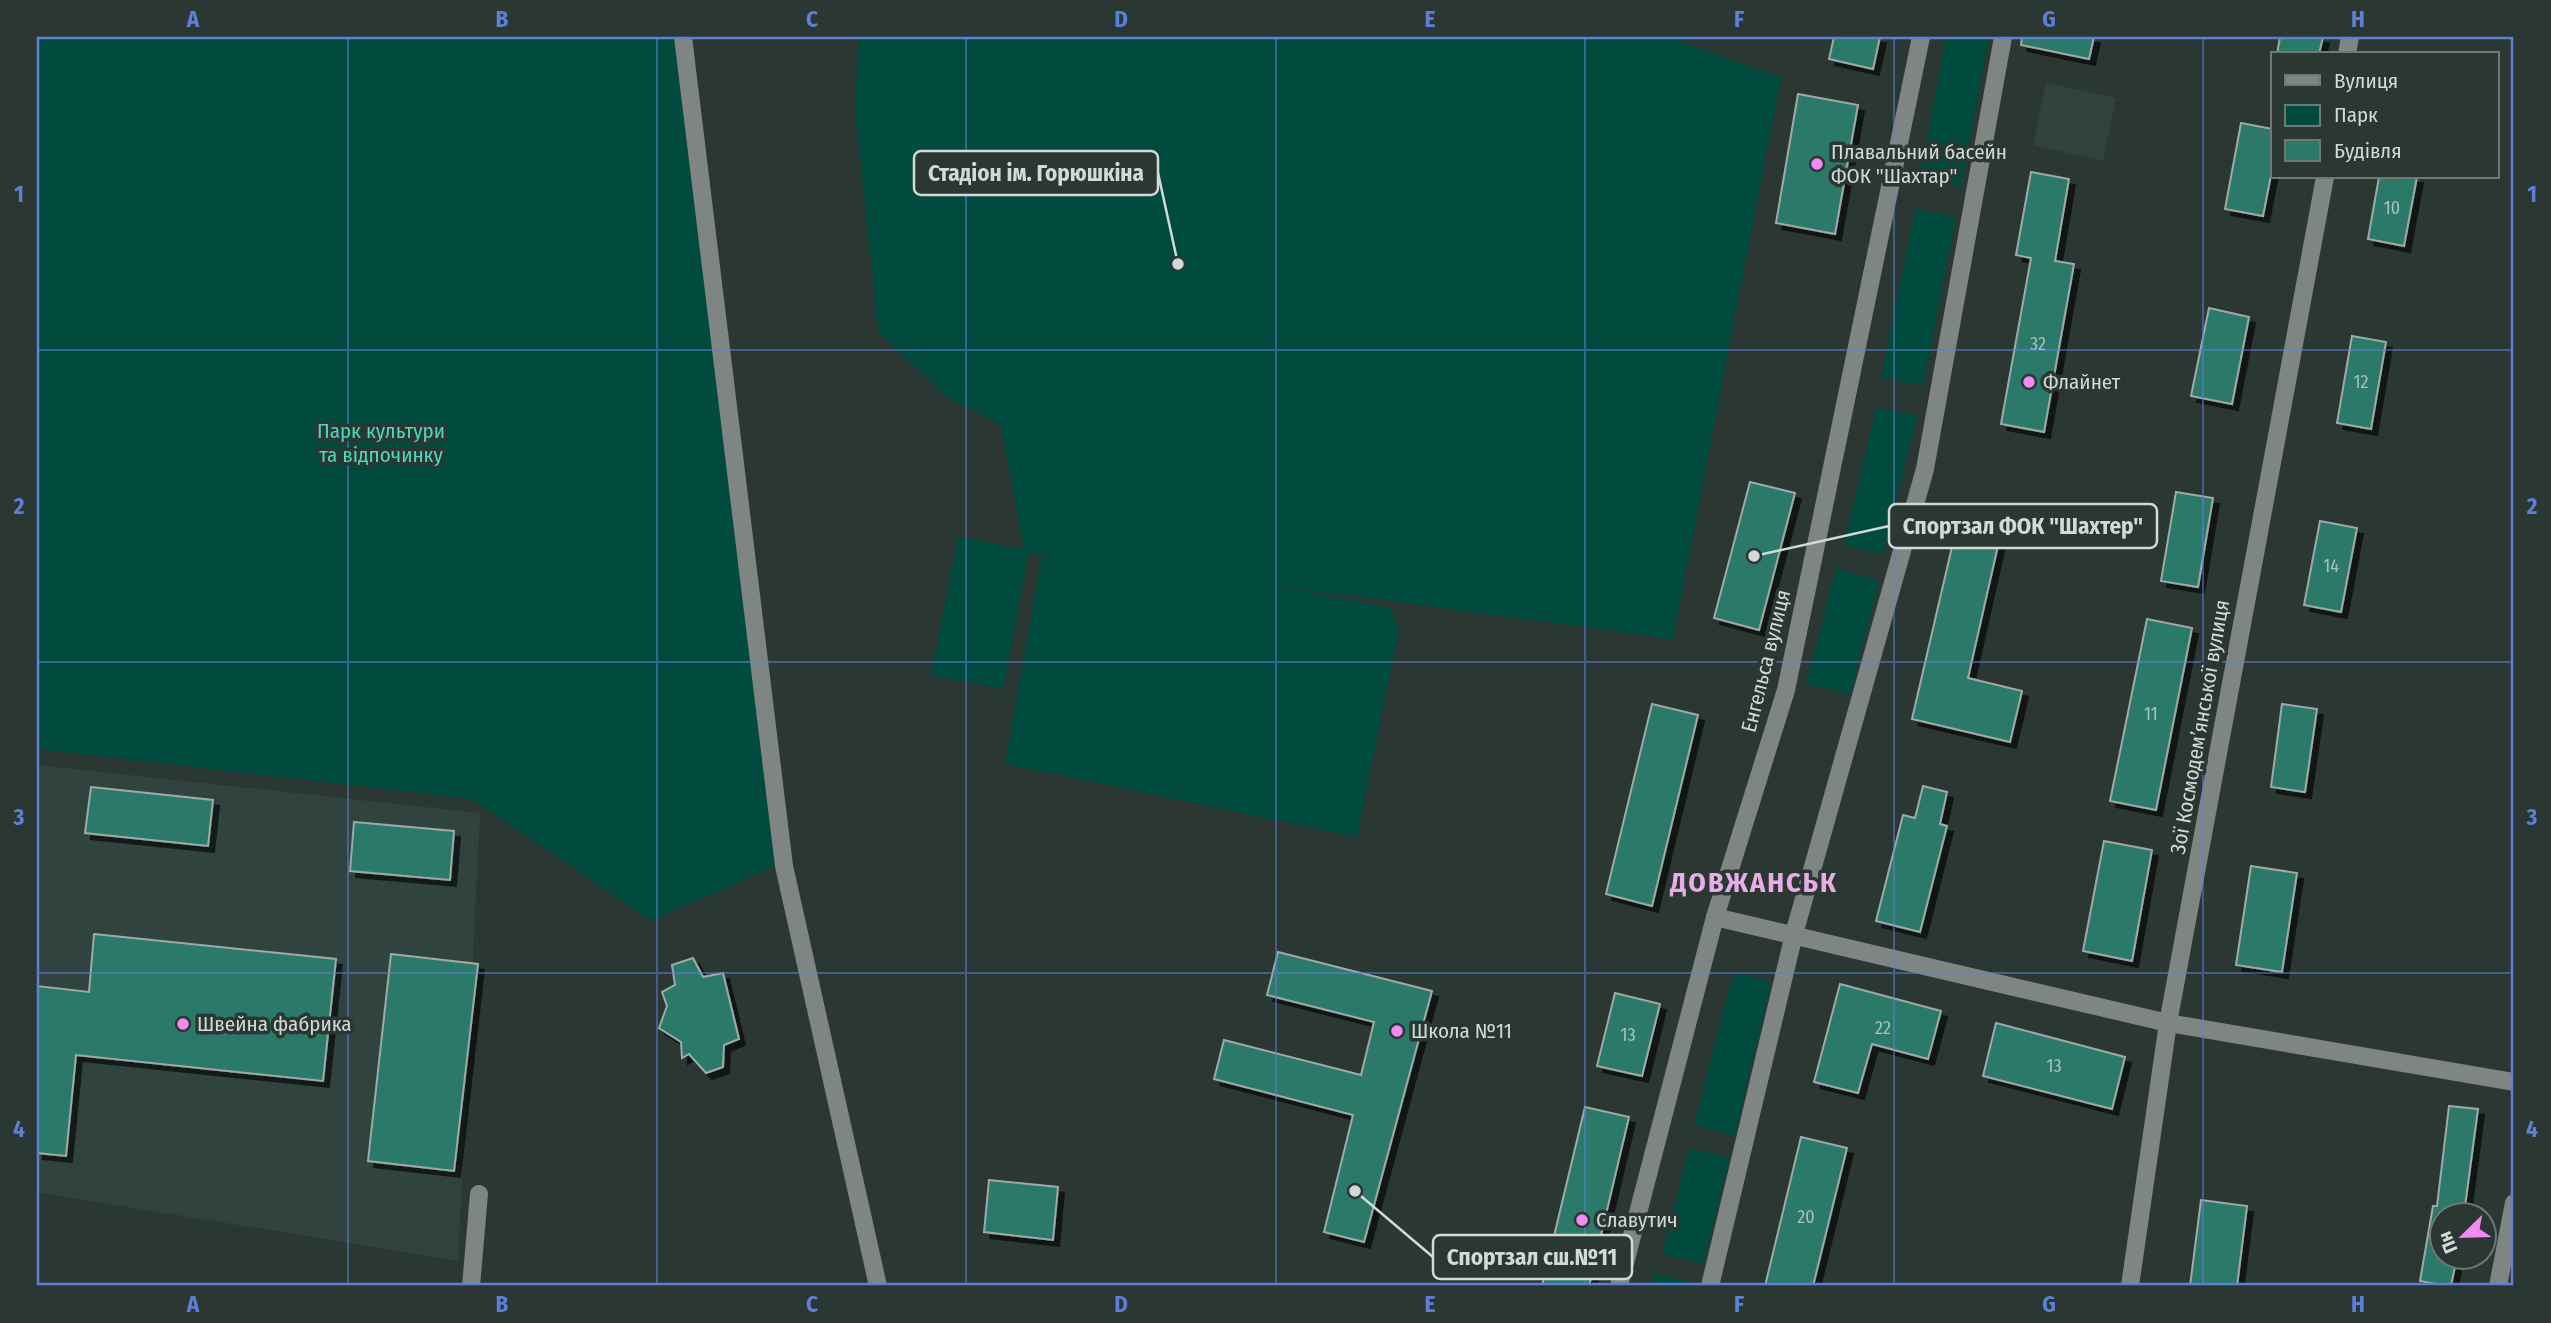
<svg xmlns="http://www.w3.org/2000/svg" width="2551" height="1323" viewBox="0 0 2551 1323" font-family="'Fira Sans Condensed',sans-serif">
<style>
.built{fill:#30433e}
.green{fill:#004a3e}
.building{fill:#2c7969;stroke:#9daaa7;stroke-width:2;filter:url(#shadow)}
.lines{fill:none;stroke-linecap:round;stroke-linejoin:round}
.minor{stroke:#7f8583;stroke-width:18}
.grid{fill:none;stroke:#5c7fd8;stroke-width:2;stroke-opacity:0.55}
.poi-dot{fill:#f28af3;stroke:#2b3733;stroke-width:2.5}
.labels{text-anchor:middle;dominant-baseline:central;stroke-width:7;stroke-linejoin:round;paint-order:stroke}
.number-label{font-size:18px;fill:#a8c1bc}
.poi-label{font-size:21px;fill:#d2d9d7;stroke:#2b3733;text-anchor:start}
.park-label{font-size:21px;fill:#4adbbe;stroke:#2b3733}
.street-label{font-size:21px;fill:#d2d9d7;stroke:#2b3733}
.district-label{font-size:28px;font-weight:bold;letter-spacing:2px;fill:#e7ade6;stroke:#2b3733}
.leader{fill:none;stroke:#d2d9d7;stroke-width:2.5}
.callout-dot{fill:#d2d9d7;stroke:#2b3733;stroke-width:2.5}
.callout{fill:#2b3733;stroke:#d2d9d7;stroke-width:2.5}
.callout-label{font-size:23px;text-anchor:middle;font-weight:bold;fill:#d2d9d7}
.neatline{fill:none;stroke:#5c7fd8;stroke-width:2.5}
.grid-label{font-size:23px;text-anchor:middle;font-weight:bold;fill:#5c7fd8}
</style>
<defs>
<filter id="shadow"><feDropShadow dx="6" dy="6" stdDeviation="0" flood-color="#0009"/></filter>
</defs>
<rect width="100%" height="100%" fill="#2b3733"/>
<g class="built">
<polygon points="2046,83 2116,98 2103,161 2033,145"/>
<polygon points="37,765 480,813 458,1261 37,1192"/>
</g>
<g class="green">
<polygon points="37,37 679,37 777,865 651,921 472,799 37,749"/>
<polygon points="859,37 1666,37 1781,77 1673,639 1277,586 1390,608 1399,629 1357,837 1005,764 1042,554 1029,553 1003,689 931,675 958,537 1024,549 1001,425 946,397 878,331 855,110"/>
<polygon points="1946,37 1989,37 1961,187 1919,179"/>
<polygon points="1915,208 1956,217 1923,386 1881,377"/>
<polygon points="1876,407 1917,416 1883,554 1844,545"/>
<polygon points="1836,568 1879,580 1850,695 1806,684"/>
<polygon points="1737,973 1768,981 1770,987 1735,1136 1694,1125 1730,984"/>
<polygon points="1689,1148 1730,1158 1703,1264 1662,1254"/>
<polygon points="1655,1273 1697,1284 1696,1286 1652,1286"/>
</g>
<g class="building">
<polygon points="1834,37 1880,37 1873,69 1829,59"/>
<polygon points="2022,37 2094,37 2089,59 2021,45"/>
<polygon points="2280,37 2323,37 2319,54 2277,54"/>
<polygon points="1798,94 1858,105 1835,234 1776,223"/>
<polygon points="2241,123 2273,129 2273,165 2263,216 2225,209"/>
<polygon points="2031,172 2069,179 2055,261 2074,264 2044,432 2001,424 2031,258 2016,255"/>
<polygon points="2379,177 2417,177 2404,246 2368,239"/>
<polygon points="2209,308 2249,317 2232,404 2191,396"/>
<polygon points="2352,336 2386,342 2371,429 2337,423"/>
<polygon points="1750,482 1795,493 1759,630 1714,618"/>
<polygon points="2176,492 2213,498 2198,587 2161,581"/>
<polygon points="1961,508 2004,519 1968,678 2022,691 2010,742 1912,719"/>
<polygon points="2320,521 2357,528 2341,612 2304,605"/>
<polygon points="2147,619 2192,628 2156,810 2110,801"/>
<polygon points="1652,704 1698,715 1652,906 1606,894"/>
<polygon points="2282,704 2317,709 2305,792 2271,787"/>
<polygon points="1923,786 1947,792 1940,824 1947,826 1920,932 1876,921 1903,815 1915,818"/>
<polygon points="91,787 213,800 208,846 85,833"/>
<polygon points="354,822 454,831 450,880 350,871"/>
<polygon points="2104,841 2152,850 2132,961 2083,951"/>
<polygon points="2251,866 2297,873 2282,972 2236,965"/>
<polygon points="94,934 336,959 323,1081 76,1055 66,1156 37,1153 37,986 89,992"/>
<polygon points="1278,952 1432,991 1364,1242 1324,1232 1353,1115 1214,1079 1224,1040 1361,1075 1374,1022 1267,995"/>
<polygon points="391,954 478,964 454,1171 368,1161"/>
<polygon points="693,958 703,977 723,973 739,1039 724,1045 723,1067 706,1073 689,1054 682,1058 681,1042 659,1028 667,1006 662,992 675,985 672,965"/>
<polygon points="1840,984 1941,1011 1928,1059 1872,1044 1858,1093 1814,1082"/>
<polygon points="1615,993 1660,1004 1642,1076 1597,1066"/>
<polygon points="1996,1023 2125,1057 2112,1109 1983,1076"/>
<polygon points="2449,1106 2478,1109 2464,1214 2442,1214 2442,1256 2457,1256 2451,1286 2446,1286 2420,1281 2433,1206 2437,1206"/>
<polygon points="1585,1107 1629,1117 1589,1286 1542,1286"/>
<polygon points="1801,1137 1847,1148 1813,1286 1765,1286"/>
<polygon points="989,1180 1058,1187 1053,1240 984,1232"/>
<polygon points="2201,1200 2247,1206 2237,1286 2190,1286"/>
</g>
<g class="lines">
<g class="minor">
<polyline points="683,37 784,866 878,1286"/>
<polyline points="2347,54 2350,37"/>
<polyline points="1715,917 2168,1023 2514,1082"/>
<polyline points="471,1286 479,1194"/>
<polyline points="1619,1286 1715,917 1786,690 1921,37"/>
<polyline points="1710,1286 1794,934 1925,469 2003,37"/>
<polyline points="2130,1286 2168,1023 2325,177"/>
<polyline points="2498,1286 2514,1203"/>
</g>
</g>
<path class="grid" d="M348 37V1286M657 37V1286M966 37V1286M1276 37V1286M1585 37V1286M1894 37V1286M2203 37V1286M37 350H2514M37 662H2514M37 973H2514"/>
<g class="poi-dot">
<circle cx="1817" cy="164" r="7"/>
<circle cx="2029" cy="382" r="7"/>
<circle cx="183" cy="1024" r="7"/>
<circle cx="1397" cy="1031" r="7"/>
<circle cx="1582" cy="1220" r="7"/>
</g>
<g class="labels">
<g class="number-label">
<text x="2392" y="208">10</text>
<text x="2038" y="344">32</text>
<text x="2361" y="382">12</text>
<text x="2331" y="566">14</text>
<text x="2151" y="714">11</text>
<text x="1883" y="1028">22</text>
<text x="1628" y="1035">13</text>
<text x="2054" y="1066">13</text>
<text x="1806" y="1217">20</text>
</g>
<g class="poi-label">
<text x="1831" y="152">Плавальний басейн<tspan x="1831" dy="24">ФОК "Шахтар"</tspan></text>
<text x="2043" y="382">Флайнет</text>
<text x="197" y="1024">Швейна фабрика</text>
<text x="1411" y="1031">Школа №11</text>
<text x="1596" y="1220">Славутич</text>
</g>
<g class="park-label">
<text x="381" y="431">Парк культури<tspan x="381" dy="24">та відпочинку</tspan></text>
</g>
<g class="street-label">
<text transform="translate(1766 661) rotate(-76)">Енгельса вулиця</text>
<text transform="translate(2200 727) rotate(-80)">Зої Космодем’янської вулиця</text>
</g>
<g class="district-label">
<text x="1754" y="882">ДОВЖАНСЬК</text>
</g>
</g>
<path class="leader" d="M1178 264L1158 173M1754 556L1889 526M1355 1191L1433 1257"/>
<g class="callout-dot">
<circle cx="1178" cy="264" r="7"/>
<circle cx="1754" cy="556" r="7"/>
<circle cx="1355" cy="1191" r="7"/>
</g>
<g class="callout">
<rect x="914" y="151" width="244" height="44" rx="7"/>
<rect x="1889" y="504" width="268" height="44" rx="7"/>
<rect x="1433" y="1235" width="199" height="44" rx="7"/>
</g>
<g class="callout-label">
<text x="1036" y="181">Стадіон ім. Горюшкіна</text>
<text x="2023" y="534">Спортзал ФОК "Шахтер"</text>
<text x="1532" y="1265">Спортзал сш.№11</text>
</g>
<rect width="2551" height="1323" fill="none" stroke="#2b3733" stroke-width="77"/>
<rect x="2271" y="52" width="228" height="126" fill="#2b3733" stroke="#6e7875" stroke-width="2"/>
<rect x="2285" y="75" width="35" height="10" fill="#7f8583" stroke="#6e7875" stroke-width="2"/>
<text x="2334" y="88" font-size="21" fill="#d2d9d7">Вулиця</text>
<rect x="2285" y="105" width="35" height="21" fill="#004a3e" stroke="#6e7875" stroke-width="2"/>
<text x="2334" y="122" font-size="21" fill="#d2d9d7">Парк</text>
<rect x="2285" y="140" width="35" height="21" fill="#2c7969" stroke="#6e7875" stroke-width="2"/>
<text x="2334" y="158" font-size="21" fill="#d2d9d7">Будівля</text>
<g transform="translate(2463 1236) rotate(247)"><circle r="33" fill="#2b3733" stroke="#6e7875" stroke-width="2"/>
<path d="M0-5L12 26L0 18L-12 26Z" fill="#f28af3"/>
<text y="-10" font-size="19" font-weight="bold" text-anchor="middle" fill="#d2d9d7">Пн</text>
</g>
<rect x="38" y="38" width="2474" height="1246" class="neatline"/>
<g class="grid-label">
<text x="193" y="27">A</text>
<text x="502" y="27">B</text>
<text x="812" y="27">C</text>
<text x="1121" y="27">D</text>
<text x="1430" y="27">E</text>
<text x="1739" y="27">F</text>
<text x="2049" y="27">G</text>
<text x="2358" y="27">H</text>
<text x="19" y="202">1</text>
<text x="2532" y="202">1</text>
<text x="19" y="514">2</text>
<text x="2532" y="514">2</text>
<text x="19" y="825">3</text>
<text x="2532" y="825">3</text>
<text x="19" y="1137">4</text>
<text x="2532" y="1137">4</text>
<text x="193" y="1312">A</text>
<text x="502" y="1312">B</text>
<text x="812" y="1312">C</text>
<text x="1121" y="1312">D</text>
<text x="1430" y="1312">E</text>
<text x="1739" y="1312">F</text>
<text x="2049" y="1312">G</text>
<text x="2358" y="1312">H</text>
</g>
</svg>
